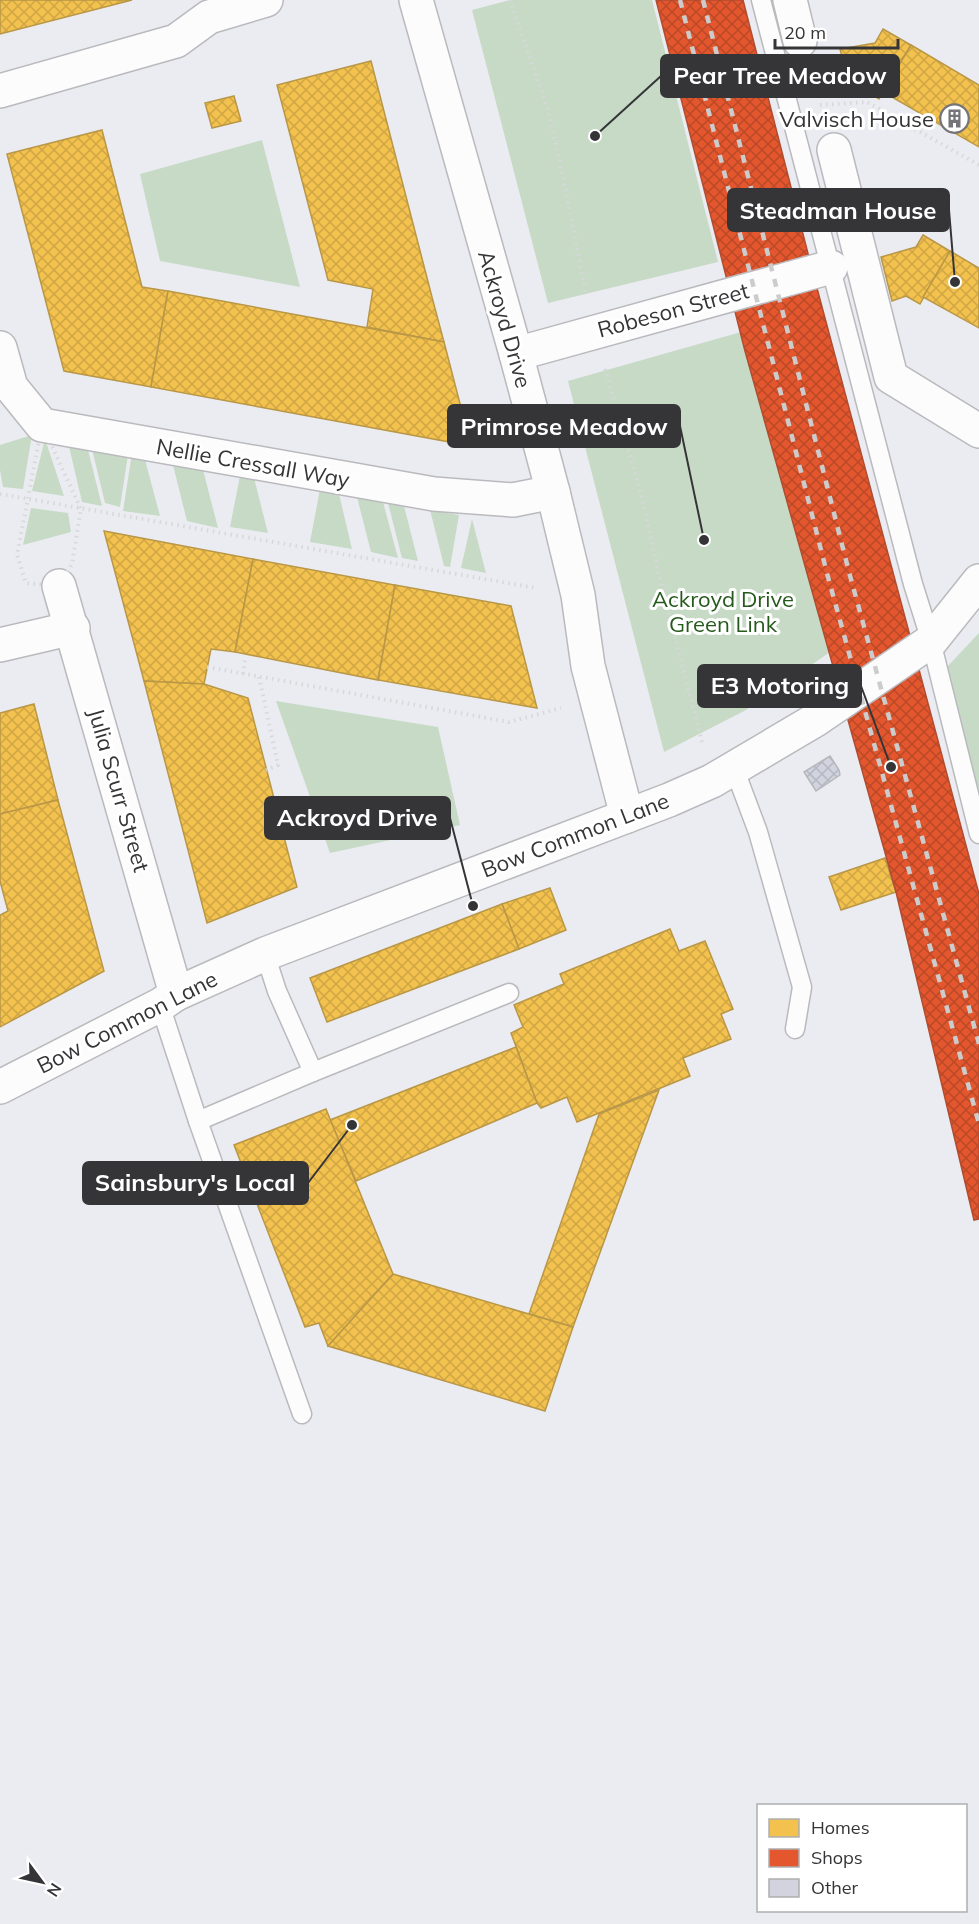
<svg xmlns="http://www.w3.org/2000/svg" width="979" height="1924" viewBox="0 0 979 1924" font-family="Mulish,sans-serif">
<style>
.green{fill:#c6dac6}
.homes{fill:url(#homes-cross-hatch);stroke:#b99747;stroke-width:1.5}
.shops{fill:url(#shops-cross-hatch);stroke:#b04d31;stroke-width:1.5}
.building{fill:url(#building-cross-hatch);stroke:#b6b7bb;stroke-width:1.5}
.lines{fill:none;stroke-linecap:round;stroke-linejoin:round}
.service-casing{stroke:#bababe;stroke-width:21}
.minor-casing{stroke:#bababe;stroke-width:36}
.tertiary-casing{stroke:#bababe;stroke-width:36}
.path{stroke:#d7d8d9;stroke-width:4;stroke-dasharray:1.5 4.5;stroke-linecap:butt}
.service{stroke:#fcfcfd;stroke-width:18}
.minor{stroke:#fcfcfd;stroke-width:33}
.tertiary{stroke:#fcfcfd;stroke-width:33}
.rail{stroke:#ccc;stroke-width:4.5;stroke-dasharray:8 8;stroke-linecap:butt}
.labels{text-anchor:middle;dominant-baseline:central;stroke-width:6;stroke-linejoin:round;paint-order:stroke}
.poi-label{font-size:22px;fill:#353538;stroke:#fff;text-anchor:end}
.street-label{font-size:22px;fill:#353538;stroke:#fff}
.park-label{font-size:22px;fill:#265a1c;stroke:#fff}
.leader{fill:none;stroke:#353538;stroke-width:2}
.callout-dot{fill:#353538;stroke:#fff;stroke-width:2}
.callout{fill:#353538;stroke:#353538;stroke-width:2}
.callout-label{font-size:24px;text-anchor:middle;font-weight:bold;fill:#fff}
</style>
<defs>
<pattern id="homes-cross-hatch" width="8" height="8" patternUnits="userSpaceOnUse" patternTransform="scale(1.5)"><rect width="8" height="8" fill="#f2c14e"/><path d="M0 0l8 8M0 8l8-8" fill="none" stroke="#d0a645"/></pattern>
<pattern id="shops-cross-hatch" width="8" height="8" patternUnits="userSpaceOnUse" patternTransform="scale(1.5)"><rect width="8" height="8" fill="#e4572e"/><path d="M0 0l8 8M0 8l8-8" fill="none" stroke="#ba4928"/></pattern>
<pattern id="building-cross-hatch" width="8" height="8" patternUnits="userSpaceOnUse" patternTransform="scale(1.5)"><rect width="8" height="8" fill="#d1d4df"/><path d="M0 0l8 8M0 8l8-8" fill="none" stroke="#b4b7c0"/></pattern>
</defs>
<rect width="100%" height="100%" fill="#ebecf1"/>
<g class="green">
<polygon points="510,0 652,0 718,262 548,303 472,10"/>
<polygon points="262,140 300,287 160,261 140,174"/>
<polygon points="741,332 830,652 746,710 664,752 568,381"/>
<polygon points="32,435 23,489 3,487 0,470 0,445"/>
<polygon points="45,439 64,496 32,491"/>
<polygon points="68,442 87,446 102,506 82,502"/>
<polygon points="92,449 128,455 120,507 105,503"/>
<polygon points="132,453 144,456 160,516 123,511"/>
<polygon points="172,461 202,466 218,528 187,521"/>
<polygon points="240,476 254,478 268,533 230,527"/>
<polygon points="320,489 339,494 352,549 310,542"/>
<polygon points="357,497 383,502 398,558 371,552"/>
<polygon points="388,503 404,506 418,561 402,558"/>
<polygon points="31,508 68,513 71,532 23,545"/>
<polygon points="430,510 459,515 450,567 444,566"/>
<polygon points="472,519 486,573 461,568"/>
<polygon points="979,633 979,796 947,667"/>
<polygon points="276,701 438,727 460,825 330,853"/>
</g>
<g class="homes">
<polygon points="0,0 132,0 0,34"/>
<polygon points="883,29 911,45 879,99 866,91 852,94 840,49 875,43"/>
<polygon points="911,45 979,85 979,147 883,92"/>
<polygon points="371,61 433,301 444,342 367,327 373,289 328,280 277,85"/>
<polygon points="234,96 241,121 212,128 205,103"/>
<polygon points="102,130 142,287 168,291 151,387 64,371 7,154"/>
<polygon points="923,235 950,251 920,304 906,296 892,301 881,257 916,247"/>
<polygon points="950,251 979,268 979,328 923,297"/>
<polygon points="168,291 444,342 471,446 151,387"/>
<polygon points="104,531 253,559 235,652 211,649 204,684 144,681"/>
<polygon points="253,559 395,585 378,680 235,652"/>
<polygon points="395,585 511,606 537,708 378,680"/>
<polygon points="144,681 204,684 248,698 297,887 207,923"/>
<polygon points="34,704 58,800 0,814 0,713"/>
<polygon points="58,800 104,971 0,1027 0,915 8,911 0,881 0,814"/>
<polygon points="885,858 896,892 841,910 829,877"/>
<polygon points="550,888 566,930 519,949 502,904"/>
<polygon points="502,904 519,949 327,1022 310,978"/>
<polygon points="670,929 679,951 705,941 733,1009 721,1014 731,1039 683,1058 690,1076 577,1122 567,1097 541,1108 537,1103 511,1033 523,1027 514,1005 564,984 560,974"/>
<polygon points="516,1047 537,1103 356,1181 330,1120"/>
<polygon points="659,1090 573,1327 529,1314 599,1114"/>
<polygon points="326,1109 393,1274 328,1346 319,1323 305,1327 234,1145"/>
<polygon points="393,1274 573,1327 545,1411 328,1346"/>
</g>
<polygon class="shops" points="656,0 743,0 814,277 979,894 979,1219 974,1220 896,892 745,351"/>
<polygon class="building" points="830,756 839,770 840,775 816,791 804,772"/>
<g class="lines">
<defs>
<g id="service">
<polyline points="761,0 913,584 931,641 979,834"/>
<polyline points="734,768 758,832 802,987 795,1029"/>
<polyline points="265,954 277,991 313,1072"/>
<polyline points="160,1005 198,1121 302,1414"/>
<polyline points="198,1121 313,1072 509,993"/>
</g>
<g id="minor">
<polyline points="416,0 516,354 553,492 578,595 588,666 627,816"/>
<polyline points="790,0 800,41"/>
<polyline points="0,91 176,41 209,17 266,0"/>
<polyline points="834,150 891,377 979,431"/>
<polyline points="0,348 11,387 42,425 434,494 513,500 553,492"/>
<polyline points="516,354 831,267"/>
<polyline points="59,586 176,994"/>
<polyline points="0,645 73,628"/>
</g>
<polyline id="tertiary" points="0,1087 160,1005 176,994 265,954 669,800 712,781 817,719 931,641 979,581"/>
</defs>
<use href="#service" class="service-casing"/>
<use href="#minor" class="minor-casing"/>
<use href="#tertiary" class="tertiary-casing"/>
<g class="path">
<polyline points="510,0 547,107 564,181 586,295"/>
<polyline points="820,105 867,102 979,165"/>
<polyline points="605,369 639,486 661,583 702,742"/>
<polygon points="42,425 81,509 72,564 59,586 26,583 17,555"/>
<polyline points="0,494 536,588"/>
<polyline points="207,667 509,722 561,708"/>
<polyline points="243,674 245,660"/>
<polyline points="259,677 278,765 266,770"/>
</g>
<use href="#service" class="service"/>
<use href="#minor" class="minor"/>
<use href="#tertiary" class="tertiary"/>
<g class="rail">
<polyline points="680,0 828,577 979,1124"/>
<polyline points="703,0 849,572 979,1044"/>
</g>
</g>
<defs>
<symbol id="building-ring" viewBox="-11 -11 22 22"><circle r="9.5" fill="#fff" stroke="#757579" stroke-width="1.5"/><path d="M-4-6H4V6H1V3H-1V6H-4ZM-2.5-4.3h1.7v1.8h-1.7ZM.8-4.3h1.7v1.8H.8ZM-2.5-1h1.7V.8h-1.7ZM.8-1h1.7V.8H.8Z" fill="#757579"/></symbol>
</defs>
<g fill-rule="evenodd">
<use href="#building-ring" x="938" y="102" width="33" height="33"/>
</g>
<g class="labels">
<g class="poi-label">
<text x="934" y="119">Valvisch House</text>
</g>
<g class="street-label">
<text transform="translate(673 310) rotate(-15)">Robeson Street</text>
<text transform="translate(505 319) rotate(74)">Ackroyd Drive</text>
<text transform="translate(253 463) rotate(10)">Nellie Cressall Way</text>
<text transform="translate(119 790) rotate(74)">Julia Scurr Street</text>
<text transform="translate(575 835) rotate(-21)">Bow Common Lane</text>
<text transform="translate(127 1022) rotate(-27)">Bow Common Lane</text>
</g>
<g class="park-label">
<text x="723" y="599">Ackroyd Drive<tspan x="723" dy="25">Green Link</tspan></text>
</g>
</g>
<path class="leader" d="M595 136L661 76M955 282L949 210M704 540L680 426M891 767L861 686M473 906L450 818M352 1125L308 1183"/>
<g class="callout-dot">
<circle cx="595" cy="136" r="6"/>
<circle cx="955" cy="282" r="6"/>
<circle cx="704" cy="540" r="6"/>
<circle cx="891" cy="767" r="6"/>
<circle cx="473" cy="906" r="6"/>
<circle cx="352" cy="1125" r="6"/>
</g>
<g class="callout">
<rect x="661" y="55" width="238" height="42" rx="6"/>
<rect x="728" y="189" width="221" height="42" rx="6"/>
<rect x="448" y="405" width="232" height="42" rx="6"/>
<rect x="698" y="665" width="163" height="42" rx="6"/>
<rect x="265" y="797" width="185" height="42" rx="6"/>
<rect x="83" y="1162" width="225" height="42" rx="6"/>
</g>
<g class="callout-label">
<text x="780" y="84">Pear Tree Meadow</text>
<text x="838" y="219">Steadman House</text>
<text x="564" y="435">Primrose Meadow</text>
<text x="780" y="694">E3 Motoring</text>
<text x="357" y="826">Ackroyd Drive</text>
<text x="195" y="1191">Sainsbury's Local</text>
</g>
<rect x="757" y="1804" width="210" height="108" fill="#ffffff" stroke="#aeaeaf" stroke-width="1.5"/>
<rect x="769" y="1819" width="30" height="18" fill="#f2c14e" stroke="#aeaeaf" stroke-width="1.5"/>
<text x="811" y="1834" font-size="18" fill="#353538">Homes</text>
<rect x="769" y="1849" width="30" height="18" fill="#e4572e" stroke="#aeaeaf" stroke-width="1.5"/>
<text x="811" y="1864" font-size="18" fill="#353538">Shops</text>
<rect x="769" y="1879" width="30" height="18" fill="#d1d4df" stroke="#aeaeaf" stroke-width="1.5"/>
<text x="811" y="1894" font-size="18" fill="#353538">Other</text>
<g transform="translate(42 1882) rotate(123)" stroke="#ffffff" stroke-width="4.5" paint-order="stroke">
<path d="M0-4.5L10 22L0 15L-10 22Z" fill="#353538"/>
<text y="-9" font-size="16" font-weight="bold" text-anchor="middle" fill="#353538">N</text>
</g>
<path d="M775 39v9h123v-9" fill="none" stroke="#353538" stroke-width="3"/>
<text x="784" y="39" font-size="18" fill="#353538" stroke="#ffffff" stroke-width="4.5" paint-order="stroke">20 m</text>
</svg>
